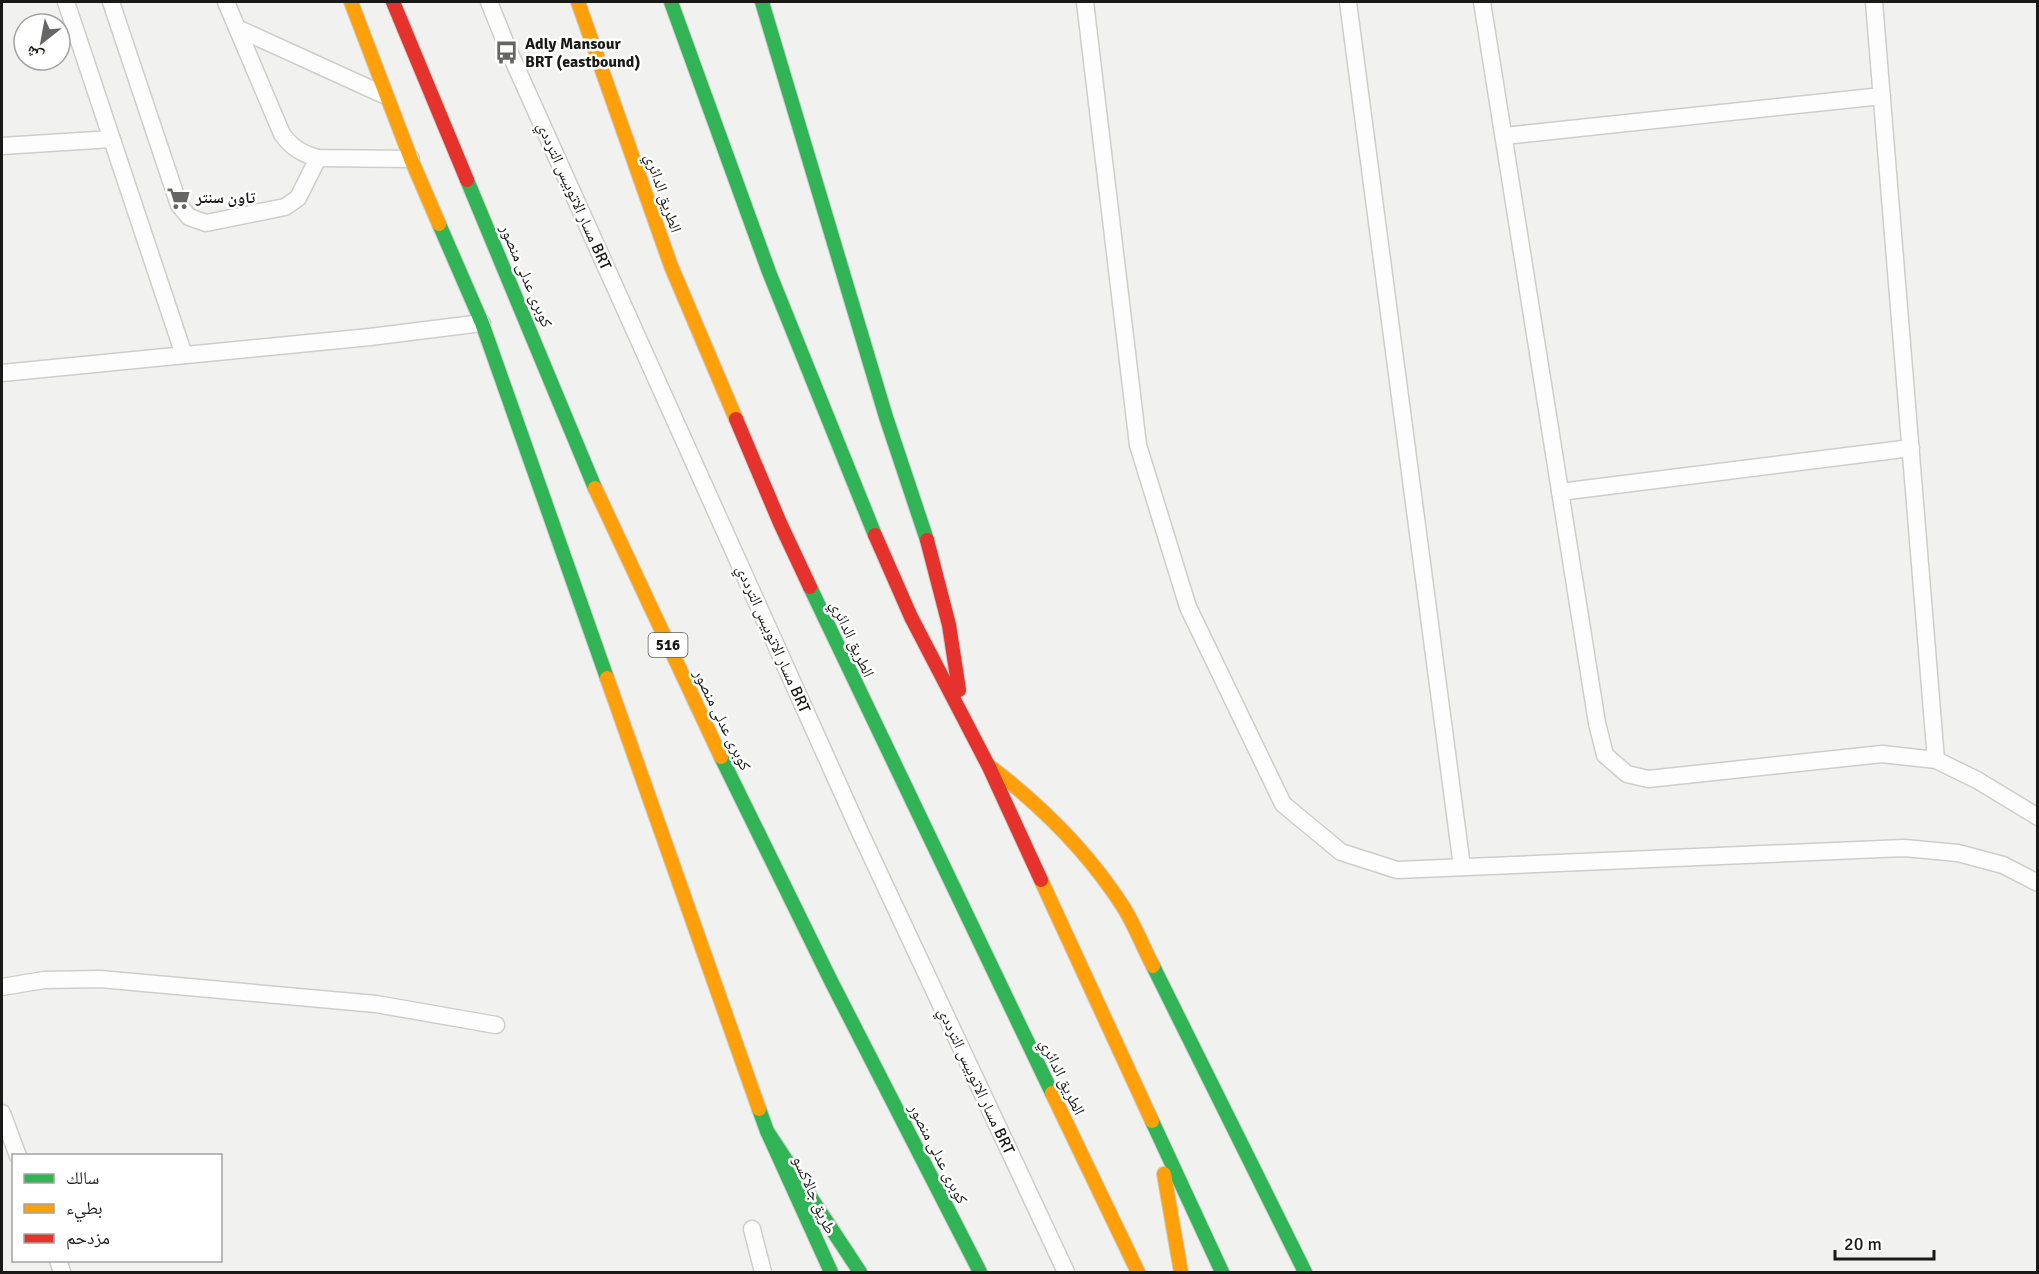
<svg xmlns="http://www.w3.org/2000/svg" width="2039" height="1274" viewBox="0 0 2039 1274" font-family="Signika,'Noto Naskh Arabic',sans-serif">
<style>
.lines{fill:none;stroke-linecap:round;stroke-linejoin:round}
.lane-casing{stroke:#cdcecc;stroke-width:19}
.fast-casing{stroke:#cdcecc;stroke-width:16}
.slow-casing{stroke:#cdcecc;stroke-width:16}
.jam-casing{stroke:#cdcecc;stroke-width:16}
.lane{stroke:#fdfdfd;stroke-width:16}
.fast{stroke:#30b455;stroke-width:14}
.slow{stroke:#ff9f0a;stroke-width:14}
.jam{stroke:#e5322d;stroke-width:14}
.labels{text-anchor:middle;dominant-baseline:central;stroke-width:5;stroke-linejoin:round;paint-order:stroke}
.shield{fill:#fff;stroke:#5e5f5d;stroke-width:1.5}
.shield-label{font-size:15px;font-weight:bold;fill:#191a18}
.poi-label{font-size:16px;font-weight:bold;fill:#191a18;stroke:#fff;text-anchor:start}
.street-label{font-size:16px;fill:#191a18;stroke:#fff}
</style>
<rect width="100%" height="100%" fill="#f1f2f0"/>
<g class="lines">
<defs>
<g id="lane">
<polyline points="66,2 184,355"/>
<polyline points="111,2 179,205 189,217 206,223 285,207 298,198 318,158"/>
<path d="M226 2 282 134C292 148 303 154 318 158L411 159"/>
<polyline points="489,2 508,49 859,830 1066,1272"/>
<polyline points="1085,2 1138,445 1188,607 1283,804 1341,852 1397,870 1904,848 1958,853 2003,865 2038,883"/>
<polyline points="1348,2 1462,867"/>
<polyline points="1482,2 1597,723 1605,755 1627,774 1648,779 1882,754 1936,760 1977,780 2038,817"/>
<polyline points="1874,2 1936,760"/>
<polyline points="237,28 384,95"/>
<polyline points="1504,136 1882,96"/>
<polyline points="2,146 112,139"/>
<polyline points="2,373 370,337 482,323"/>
<polyline points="1560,492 1911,448"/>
<polyline points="2,987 44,980 100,979 376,1004 496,1025"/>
<polyline points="2,1113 18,1156"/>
<polyline points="752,1229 763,1272"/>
<polyline points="58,1260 62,1272"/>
</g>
<g id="fast">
<polyline points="671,2 769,272 875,535"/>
<polyline points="762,2 886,417 927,540"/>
<polyline points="467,180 595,488"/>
<polyline points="439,224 482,323 607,678"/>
<polyline points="810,587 1052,1093"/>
<polyline points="721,757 831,981 980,1272"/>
<polyline points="1153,966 1305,1272"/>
<polyline points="759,1109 767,1131 831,1272"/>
<polyline points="1152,1121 1222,1272"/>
<polyline points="767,1131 860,1272"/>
</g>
<g id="slow">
<polyline points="351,2 411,159 439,224"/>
<polyline points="578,2 671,266 736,419"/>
<polyline points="595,488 721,757"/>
<polyline points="607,678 759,1109"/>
<path d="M992 768C1044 808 1089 853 1124 908 1135 926 1143 947 1153 966"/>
<polyline points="1041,880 1152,1121"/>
<polyline points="1052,1093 1138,1272"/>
<polyline points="1164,1174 1181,1272"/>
</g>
<g id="jam">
<polyline points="393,2 467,180"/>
<polyline points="736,419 780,523 810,587"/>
<polyline points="875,535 911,617 989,767 1041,880"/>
<polyline points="927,540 949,625 959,690"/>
</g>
</defs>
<use href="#lane" class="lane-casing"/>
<use href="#fast" class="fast-casing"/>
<use href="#slow" class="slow-casing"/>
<use href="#jam" class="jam-casing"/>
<use href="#lane" class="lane"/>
<use href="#fast" class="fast"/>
<use href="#slow" class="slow"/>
<use href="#jam" class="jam"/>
</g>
<defs>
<symbol id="bus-bare" viewBox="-9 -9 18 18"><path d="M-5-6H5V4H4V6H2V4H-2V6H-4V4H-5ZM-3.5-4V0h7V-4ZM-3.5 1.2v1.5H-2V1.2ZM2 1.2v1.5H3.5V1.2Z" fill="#656664" stroke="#fff" stroke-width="2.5" paint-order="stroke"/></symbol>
<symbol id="supermarket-bare" viewBox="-9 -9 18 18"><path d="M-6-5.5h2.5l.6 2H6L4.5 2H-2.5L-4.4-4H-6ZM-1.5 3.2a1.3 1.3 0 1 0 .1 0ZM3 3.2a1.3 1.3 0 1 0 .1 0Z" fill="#656664" stroke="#fff" stroke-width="2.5" paint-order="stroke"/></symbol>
</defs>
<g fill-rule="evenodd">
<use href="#bus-bare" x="490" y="36" width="33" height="33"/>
<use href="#supermarket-bare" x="162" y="182" width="33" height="33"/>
</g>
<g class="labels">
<rect class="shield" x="648.5" y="633" width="39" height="24" rx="4.5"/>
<g class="shield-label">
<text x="668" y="645">516</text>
</g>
<g class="poi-label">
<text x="525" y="44">Adly Mansour<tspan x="525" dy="18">BRT (eastbound)</tspan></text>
<text x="196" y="198">تاون سنتر</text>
</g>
<g class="street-label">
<text transform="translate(663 193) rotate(71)">الطريق الدائري</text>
<text transform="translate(574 196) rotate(66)">مسار الاتوبيس الترددي BRT</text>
<text transform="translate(526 276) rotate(67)">كوبرى عدلى منصور</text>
<text transform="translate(773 639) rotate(66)">مسار الاتوبيس الترددي BRT</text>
<text transform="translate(852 639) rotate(65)">الطريق الدائري</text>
<text transform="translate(722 720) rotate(64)">كوبرى عدلى منصور</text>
<text transform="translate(1062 1077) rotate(64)">الطريق الدائري</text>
<text transform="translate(976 1081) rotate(65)">مسار الاتوبيس الترددي BRT</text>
<text transform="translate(938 1154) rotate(63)">كوبرى عدلى منصور</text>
<text transform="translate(814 1195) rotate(66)">طريق جالاكسو</text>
</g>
</g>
<rect width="2039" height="1274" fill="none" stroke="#191a18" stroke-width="6"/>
<rect x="12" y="1154" width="210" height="108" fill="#ffffff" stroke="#a3a3a3" stroke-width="1.5"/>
<rect x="24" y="1174" width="30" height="9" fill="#30b455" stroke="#a3a3a3" stroke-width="1.5"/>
<text x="66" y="1184" font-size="18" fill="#191a18">سالك</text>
<rect x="24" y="1204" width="30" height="9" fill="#ff9f0a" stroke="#a3a3a3" stroke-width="1.5"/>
<text x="66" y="1214" font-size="18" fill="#191a18">بطيء</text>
<rect x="24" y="1234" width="30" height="9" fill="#e5322d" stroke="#a3a3a3" stroke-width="1.5"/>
<text x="66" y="1244" font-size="18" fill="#191a18">مزدحم</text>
<g transform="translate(42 42) rotate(211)"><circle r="28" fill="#ffffff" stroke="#a3a3a3" stroke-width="1.5"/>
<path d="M0-4.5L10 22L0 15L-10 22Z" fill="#656664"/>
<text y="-9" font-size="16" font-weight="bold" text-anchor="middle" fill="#191a18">ش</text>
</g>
<path d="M1835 1250v9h99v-9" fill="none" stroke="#191a18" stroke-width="3"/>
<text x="1844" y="1250" font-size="18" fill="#191a18" stroke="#ffffff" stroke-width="4.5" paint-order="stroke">20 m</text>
</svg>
